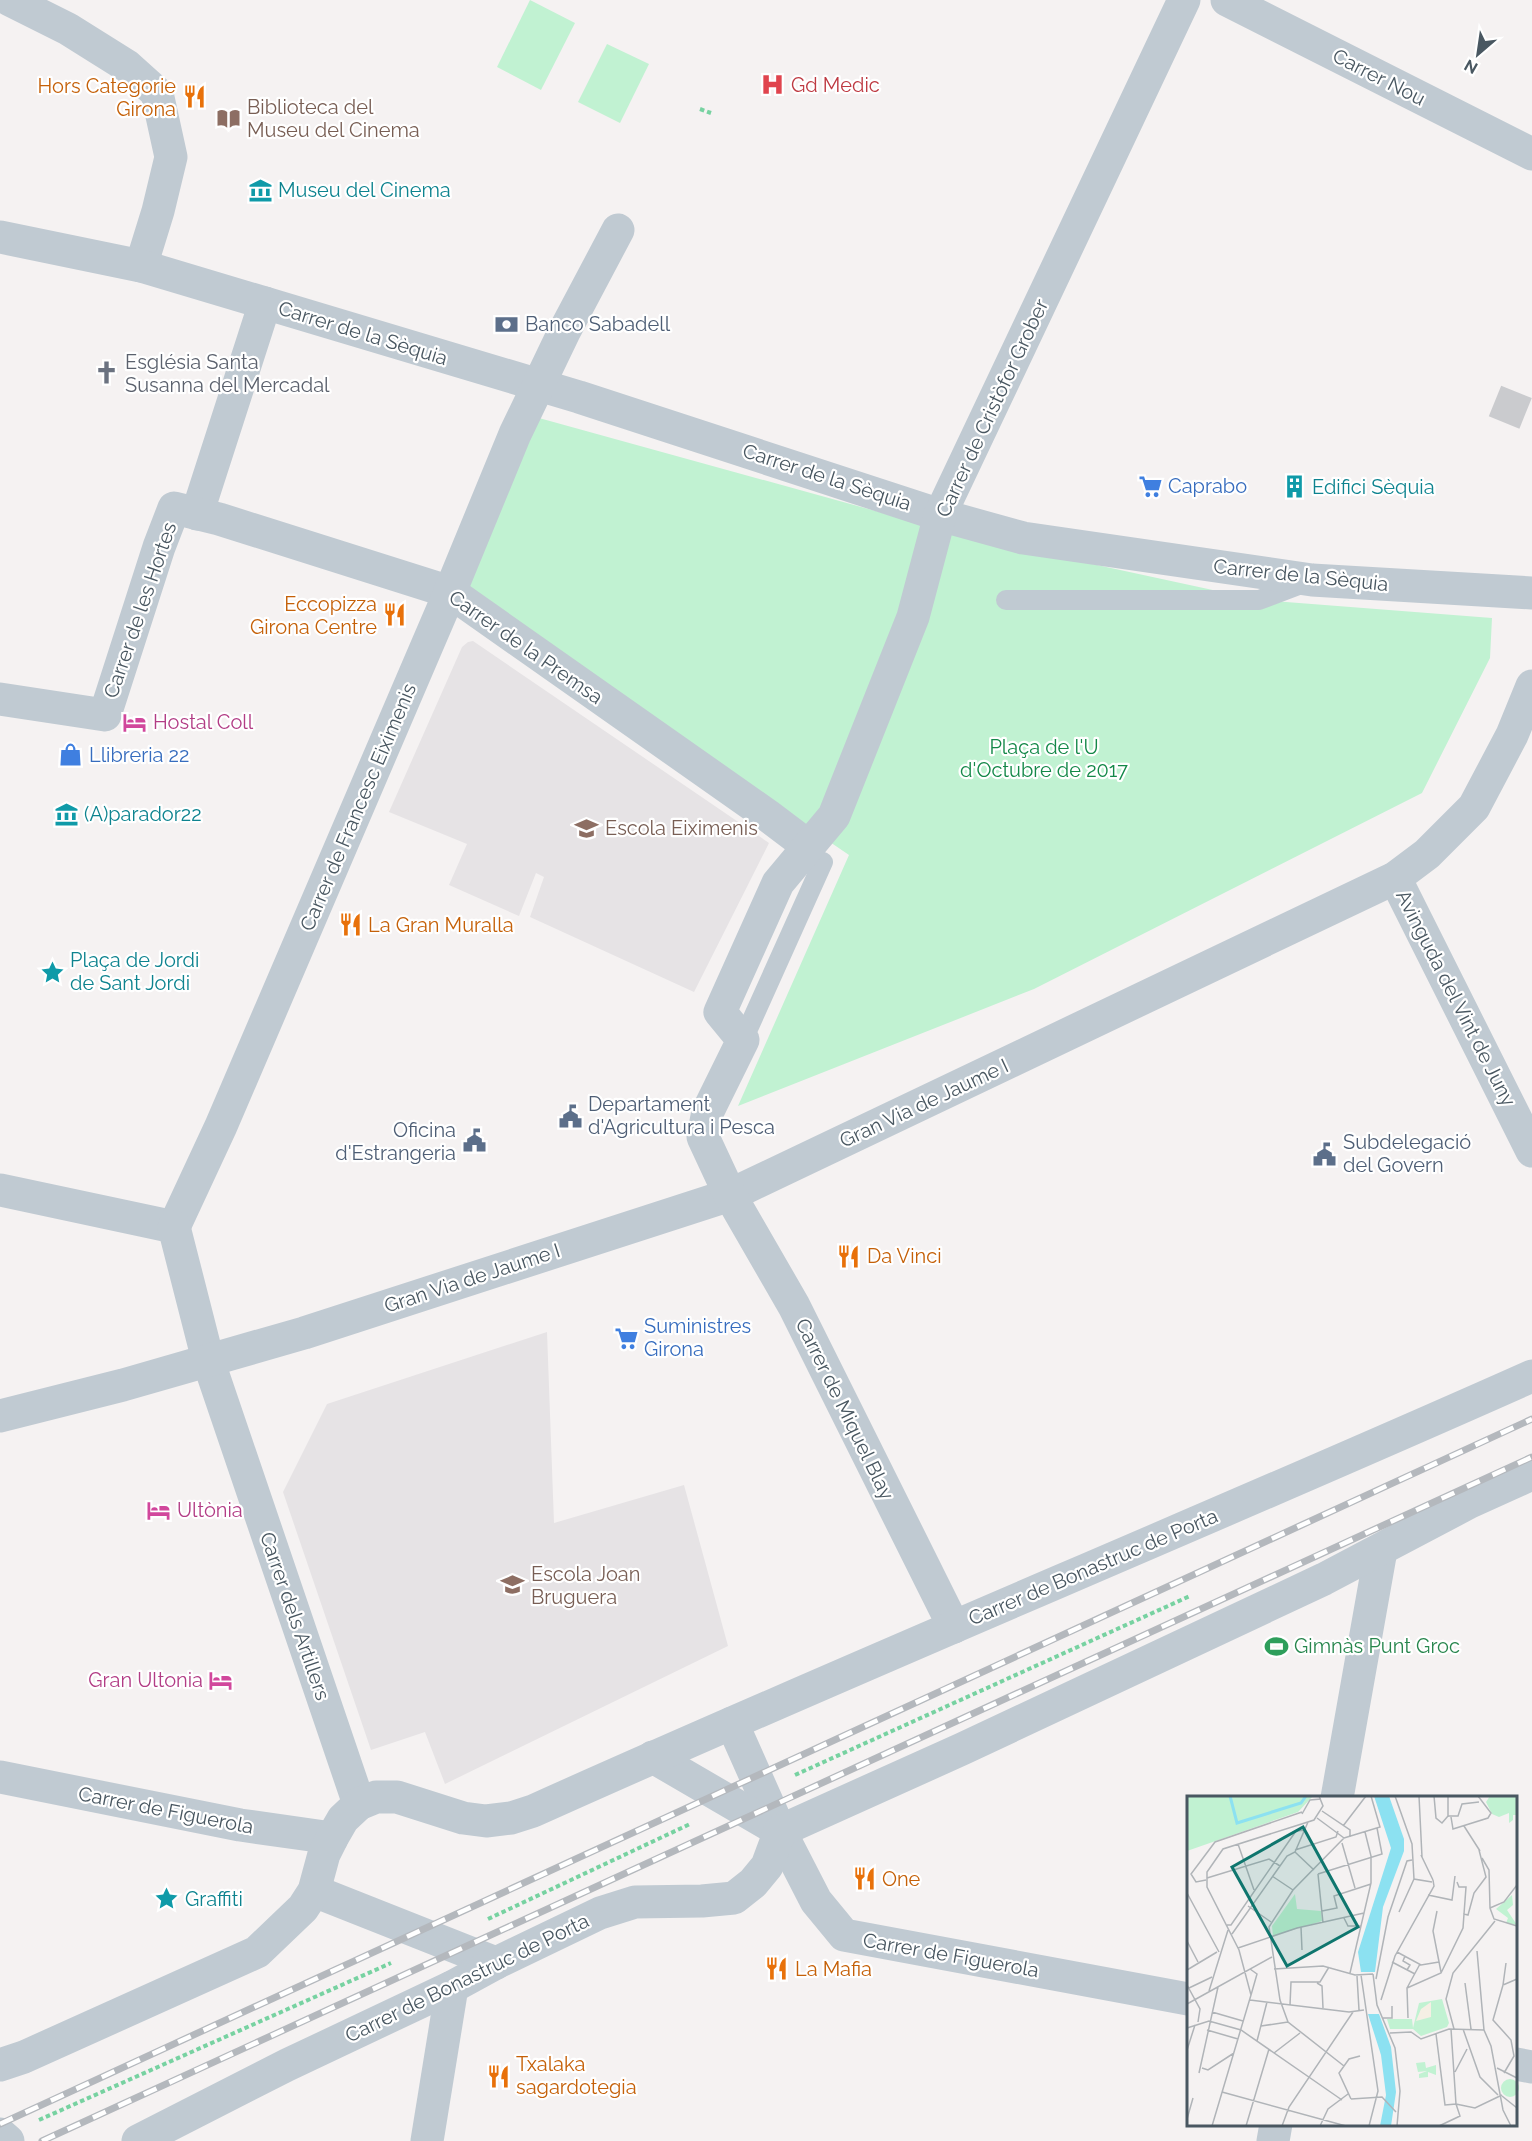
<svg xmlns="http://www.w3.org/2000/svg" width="1532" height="2141" viewBox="0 0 1532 2141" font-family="Raleway,sans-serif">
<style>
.education{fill:#e6e3e5}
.green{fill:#c1f2d2}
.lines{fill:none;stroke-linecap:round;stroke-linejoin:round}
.street-tunnel{stroke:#cacbce;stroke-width:33;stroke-dasharray:33 16;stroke-linecap:butt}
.path{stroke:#77d2a1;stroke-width:4;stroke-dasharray:4.5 3;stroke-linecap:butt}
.lane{stroke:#c0cad2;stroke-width:20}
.street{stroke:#c0cad2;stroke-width:33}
.rail-casing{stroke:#b4b8bd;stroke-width:7}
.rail{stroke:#fff;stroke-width:4.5;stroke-dasharray:14;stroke-linecap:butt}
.labels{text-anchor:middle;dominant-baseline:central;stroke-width:4.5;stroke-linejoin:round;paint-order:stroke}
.street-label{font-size:20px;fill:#495761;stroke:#fff}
.health-label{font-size:20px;fill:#be3a42;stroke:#fff;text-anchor:start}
.food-label{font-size:20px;fill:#c56008;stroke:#fff;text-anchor:start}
.education-label{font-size:20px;fill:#785e54;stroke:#fff;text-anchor:start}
.culture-label{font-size:20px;fill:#0d838f;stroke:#fff;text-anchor:start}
.service-label{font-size:20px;fill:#4e5e75;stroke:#fff;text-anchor:start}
.worship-label{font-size:20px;fill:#5b616d;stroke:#fff;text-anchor:start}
.shop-label{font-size:20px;fill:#366cbe;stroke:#fff;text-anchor:start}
.hotel-label{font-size:20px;fill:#b23c85;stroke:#fff;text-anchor:start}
.park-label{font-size:20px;fill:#138848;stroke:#fff}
.leisure-label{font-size:20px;fill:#27864d;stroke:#fff;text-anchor:start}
.inset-river{fill:none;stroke:#8ce1f1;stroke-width:3}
.inset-road{fill:none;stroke:#b0b4b8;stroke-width:1.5}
.view{fill:#0f766e;fill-opacity:0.15;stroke:#0f766e;stroke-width:3}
.inset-edge{fill:none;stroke:#495761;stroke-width:3}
</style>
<rect width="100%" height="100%" fill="#f5f2f2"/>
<g class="education">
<polygon points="473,641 769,843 694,992 530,917 544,877 536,873 519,916 449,885 467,844 389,812 462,647 468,642"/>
<polygon points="547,1332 554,1523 684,1485 728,1646 445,1784 425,1732 371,1750 283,1492 327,1404"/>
</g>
<g class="green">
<polygon points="530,0 575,23 541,90 497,67"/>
<polygon points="607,44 649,64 620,123 578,102"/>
<polygon points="539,418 977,539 1259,600 1492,618 1490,658 1422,793 1034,989 738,1106 849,855 462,591"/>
</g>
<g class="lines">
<polyline class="street-tunnel" points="1495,401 1532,416"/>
<g class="path">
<polyline points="700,109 711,113"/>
<polyline points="795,1775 1190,1596"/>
<polyline points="488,1919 690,1824"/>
<polyline points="39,2120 391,1963"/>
</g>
<g class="lane">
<polyline points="1006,600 1259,600 1304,583"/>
<polyline points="743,1040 823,862"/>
</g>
<g class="street">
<polyline points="10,0 68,29 127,66 157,93 171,157 158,211 141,266"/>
<polyline points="1227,0 1532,154"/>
<polyline points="0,237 141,266 579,397 940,515 1023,538 1312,580 1532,593"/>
<polyline points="197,514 265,303"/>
<polyline points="0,699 105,715 159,547 174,508 219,519 450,592 767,815 808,846"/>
<polyline points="1395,878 1532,1151"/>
<polyline points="0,1190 174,1227"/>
<polyline points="174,1227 221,1126 450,592 515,434 564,332 618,230"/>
<polyline points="174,1227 208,1360 359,1804"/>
<polyline points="0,1416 123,1385 304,1333 730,1195 1395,878 1427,854 1474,807 1512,735 1532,686"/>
<polyline points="954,1627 794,1306 730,1195 703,1137 708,1111 743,1040 720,1012 778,883 834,816 913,617 940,515 1184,0"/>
<polyline points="732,1723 780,1831 816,1901 844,1935 1188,1999"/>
<polyline points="653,1757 780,1831"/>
<polyline points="0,1777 240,1825 332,1838"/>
<polyline points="1337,1798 1381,1550"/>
<polyline points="314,1891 496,1963"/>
<polyline points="1516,2064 1532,2067"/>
<path d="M0 2065 24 2057 257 1952 303 1908 314 1891 324 1854 332 1838 343 1819 359 1804 376 1797H397L463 1818 486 1821 511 1818 533 1811C864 1662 1200 1524 1532 1376"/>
<polyline points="0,2134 8,2141"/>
<polyline points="138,2141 287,2065 452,1987 496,1963 600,1913 635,1902 702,1901 734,1898 753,1883 767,1866 780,1831 962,1749 1324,1579 1470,1502 1532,1474"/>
<polyline points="427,2141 452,1987"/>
<polyline points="1273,2141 1276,2124"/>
</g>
<defs>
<g id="rail">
<polyline points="0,2124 1532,1419"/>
<polyline points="42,2141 1532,1457"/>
</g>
</defs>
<use href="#rail" class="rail-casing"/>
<use href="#rail" class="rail"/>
</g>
<defs>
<symbol id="hospital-bare" viewBox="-9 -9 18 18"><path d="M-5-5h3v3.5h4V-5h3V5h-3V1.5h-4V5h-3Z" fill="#e0444e" stroke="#fff" stroke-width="2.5" paint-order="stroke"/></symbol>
<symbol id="restaurant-bare" viewBox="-9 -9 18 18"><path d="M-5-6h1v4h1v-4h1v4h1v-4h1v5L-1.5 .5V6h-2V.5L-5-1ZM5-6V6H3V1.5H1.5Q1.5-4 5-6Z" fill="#e8710a" stroke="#fff" stroke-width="2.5" paint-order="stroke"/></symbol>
<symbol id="library-bare" viewBox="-9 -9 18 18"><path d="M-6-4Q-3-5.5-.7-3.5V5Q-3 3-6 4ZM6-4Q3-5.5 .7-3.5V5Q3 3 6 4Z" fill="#8d6e63" stroke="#fff" stroke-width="2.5" paint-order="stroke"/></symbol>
<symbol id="museum-bare" viewBox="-9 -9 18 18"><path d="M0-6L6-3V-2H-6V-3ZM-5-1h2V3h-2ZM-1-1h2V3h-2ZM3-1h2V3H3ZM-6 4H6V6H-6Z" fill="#0f9aa8" stroke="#fff" stroke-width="2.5" paint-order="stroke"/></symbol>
<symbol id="bank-bare" viewBox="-9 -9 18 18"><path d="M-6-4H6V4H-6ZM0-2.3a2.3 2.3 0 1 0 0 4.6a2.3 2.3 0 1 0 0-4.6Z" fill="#5c6f8a" stroke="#fff" stroke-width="2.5" paint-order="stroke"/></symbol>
<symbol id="church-bare" viewBox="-9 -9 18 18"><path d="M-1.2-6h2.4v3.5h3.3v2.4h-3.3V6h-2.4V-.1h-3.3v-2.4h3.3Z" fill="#6b7280" stroke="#fff" stroke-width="2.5" paint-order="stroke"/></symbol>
<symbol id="supermarket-bare" viewBox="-9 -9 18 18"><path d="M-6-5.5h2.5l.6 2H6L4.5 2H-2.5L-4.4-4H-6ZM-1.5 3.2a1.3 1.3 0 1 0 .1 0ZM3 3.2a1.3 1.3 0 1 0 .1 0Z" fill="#3f7fe0" stroke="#fff" stroke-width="2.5" paint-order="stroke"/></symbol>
<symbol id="building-bare" viewBox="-9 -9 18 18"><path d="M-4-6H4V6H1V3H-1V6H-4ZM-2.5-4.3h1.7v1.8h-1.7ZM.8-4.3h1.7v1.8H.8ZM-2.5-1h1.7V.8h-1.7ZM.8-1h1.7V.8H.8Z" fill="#0f9aa8" stroke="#fff" stroke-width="2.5" paint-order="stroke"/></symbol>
<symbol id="hotel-bare" viewBox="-9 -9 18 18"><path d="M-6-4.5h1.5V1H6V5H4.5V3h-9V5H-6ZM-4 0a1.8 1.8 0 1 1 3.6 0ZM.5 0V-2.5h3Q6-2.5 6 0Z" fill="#d1479c" stroke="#fff" stroke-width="2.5" paint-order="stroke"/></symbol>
<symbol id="shop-bare" viewBox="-9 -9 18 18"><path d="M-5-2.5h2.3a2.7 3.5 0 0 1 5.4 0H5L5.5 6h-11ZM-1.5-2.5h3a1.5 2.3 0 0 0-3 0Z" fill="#3f7fe0" stroke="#fff" stroke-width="2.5" paint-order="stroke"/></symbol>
<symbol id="school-bare" viewBox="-9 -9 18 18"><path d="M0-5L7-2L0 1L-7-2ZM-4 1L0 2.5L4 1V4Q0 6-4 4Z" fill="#8d6e63" stroke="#fff" stroke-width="2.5" paint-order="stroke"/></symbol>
<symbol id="sight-bare" viewBox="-9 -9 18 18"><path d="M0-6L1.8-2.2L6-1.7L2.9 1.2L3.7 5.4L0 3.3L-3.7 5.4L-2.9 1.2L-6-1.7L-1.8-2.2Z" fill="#0f9aa8" stroke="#fff" stroke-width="2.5" paint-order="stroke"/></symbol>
<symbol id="civic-bare" viewBox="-9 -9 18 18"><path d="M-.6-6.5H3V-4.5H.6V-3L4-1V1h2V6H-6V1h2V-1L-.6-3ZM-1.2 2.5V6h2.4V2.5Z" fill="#5c6f8a" stroke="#fff" stroke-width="2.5" paint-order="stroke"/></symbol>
<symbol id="stadium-bare" viewBox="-9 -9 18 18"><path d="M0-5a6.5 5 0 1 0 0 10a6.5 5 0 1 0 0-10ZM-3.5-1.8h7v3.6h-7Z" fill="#2e9e5b" stroke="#fff" stroke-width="2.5" paint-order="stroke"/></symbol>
</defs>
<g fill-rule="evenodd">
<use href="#hospital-bare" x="756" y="68" width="33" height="33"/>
<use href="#restaurant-bare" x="178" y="80" width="33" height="33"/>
<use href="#library-bare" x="212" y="102" width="33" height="33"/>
<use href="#museum-bare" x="244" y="174" width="33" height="33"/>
<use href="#bank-bare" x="490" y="308" width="33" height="33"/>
<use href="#church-bare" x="90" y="356" width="33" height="33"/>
<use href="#supermarket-bare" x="1134" y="470" width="33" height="33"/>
<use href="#building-bare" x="1278" y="470" width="33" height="33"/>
<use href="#restaurant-bare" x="378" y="598" width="33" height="33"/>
<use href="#hotel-bare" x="118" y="706" width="33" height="33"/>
<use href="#shop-bare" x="54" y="738" width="33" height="33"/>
<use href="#museum-bare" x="50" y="798" width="33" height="33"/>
<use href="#school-bare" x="570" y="812" width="33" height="33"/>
<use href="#restaurant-bare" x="334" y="908" width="33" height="33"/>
<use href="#sight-bare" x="36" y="956" width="33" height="33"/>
<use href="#civic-bare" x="554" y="1100" width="33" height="33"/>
<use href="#civic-bare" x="458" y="1124" width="33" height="33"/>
<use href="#civic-bare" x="1308" y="1138" width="33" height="33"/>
<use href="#restaurant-bare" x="832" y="1240" width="33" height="33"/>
<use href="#supermarket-bare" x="610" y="1322" width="33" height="33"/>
<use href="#hotel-bare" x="142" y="1494" width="33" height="33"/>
<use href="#school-bare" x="496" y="1568" width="33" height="33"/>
<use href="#stadium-bare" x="1260" y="1630" width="33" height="33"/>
<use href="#hotel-bare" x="204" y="1664" width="33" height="33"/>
<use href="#restaurant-bare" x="848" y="1862" width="33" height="33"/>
<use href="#sight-bare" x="150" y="1882" width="33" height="33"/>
<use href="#restaurant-bare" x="760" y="1952" width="33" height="33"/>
<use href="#restaurant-bare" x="482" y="2060" width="33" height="33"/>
</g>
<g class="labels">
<g class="street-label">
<text transform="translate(1379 77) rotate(27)">Carrer Nou</text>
<text transform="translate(363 333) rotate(17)">Carrer de la Sèquia</text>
<text transform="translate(992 408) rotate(-65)">Carrer de Cristòfor Grober</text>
<text transform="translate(827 477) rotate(18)">Carrer de la Sèquia</text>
<text transform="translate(1301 575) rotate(6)">Carrer de la Sèquia</text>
<text transform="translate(140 610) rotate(-71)">Carrer de les Hortes</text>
<text transform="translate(526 647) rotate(35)">Carrer de la Premsa</text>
<text transform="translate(358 807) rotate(-67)">Carrer de Francesc Eiximenis</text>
<text transform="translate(1456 998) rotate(63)">Avinguda del Vint de Juny</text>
<text transform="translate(924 1103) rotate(-25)">Gran Via de Jaume I</text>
<text transform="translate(472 1278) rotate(-18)">Gran Via de Jaume I</text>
<text transform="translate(845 1409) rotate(64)">Carrer de Miquel Blay</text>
<text transform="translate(1093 1567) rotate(-23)">Carrer de Bonastruc de Porta</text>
<text transform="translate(295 1616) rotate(71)">Carrer dels Artillers</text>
<text transform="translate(166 1810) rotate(11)">Carrer de Figuerola</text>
<text transform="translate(951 1955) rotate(10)">Carrer de Figuerola</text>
<text transform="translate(467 1978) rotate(-26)">Carrer de Bonastruc de Porta</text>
</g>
<g class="health-label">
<text x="791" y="85">Gd Medic</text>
</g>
<g class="food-label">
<text x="176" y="86" text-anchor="end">Hors Categorie<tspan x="176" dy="23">Girona</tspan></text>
<text x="377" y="604" text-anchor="end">Eccopizza<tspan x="377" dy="23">Girona Centre</tspan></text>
<text x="368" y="925">La Gran Muralla</text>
<text x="867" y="1256">Da Vinci</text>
<text x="882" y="1879">One</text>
<text x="795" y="1969">La Mafia</text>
<text x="516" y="2064">Txalaka<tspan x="516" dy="23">sagardotegia</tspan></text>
</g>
<g class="education-label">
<text x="247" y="107">Biblioteca del<tspan x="247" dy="23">Museu del Cinema</tspan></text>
<text x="605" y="828">Escola Eiximenis</text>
<text x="531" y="1574">Escola Joan<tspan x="531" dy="23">Bruguera</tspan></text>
</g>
<g class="culture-label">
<text x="278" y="190">Museu del Cinema</text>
<text x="1312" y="487">Edifici Sèquia</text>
<text x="84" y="814">(A)parador22</text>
<text x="70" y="960">Plaça de Jordi<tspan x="70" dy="23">de Sant Jordi</tspan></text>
<text x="185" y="1899">Graffiti</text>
</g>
<g class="service-label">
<text x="525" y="324">Banco Sabadell</text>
<text x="588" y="1104">Departament<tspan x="588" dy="23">d'Agricultura i Pesca</tspan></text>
<text x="456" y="1130" text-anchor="end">Oficina<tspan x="456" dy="23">d'Estrangeria</tspan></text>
<text x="1343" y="1142">Subdelegació<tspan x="1343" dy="23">del Govern</tspan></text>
</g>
<g class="worship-label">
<text x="125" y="362">Església Santa<tspan x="125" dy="23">Susanna del Mercadal</tspan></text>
</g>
<g class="shop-label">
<text x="1168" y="486">Caprabo</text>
<text x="89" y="755">Llibreria 22</text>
<text x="644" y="1326">Suministres<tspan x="644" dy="23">Girona</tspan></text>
</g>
<g class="hotel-label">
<text x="153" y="722">Hostal Coll</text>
<text x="177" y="1510">Ultònia</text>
<text x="203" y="1680" text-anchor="end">Gran Ultonia</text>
</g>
<g class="park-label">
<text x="1044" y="747">Plaça de l'U<tspan x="1044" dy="23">d'Octubre de 2017</tspan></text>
</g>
<g class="leisure-label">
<text x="1294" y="1646">Gimnàs Punt Groc</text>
</g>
</g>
<g transform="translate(1187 1796)">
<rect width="330" height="330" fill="#f5f2f2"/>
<path d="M0 0H126L111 16 0 55ZM303 0H330V19H326V24L322 27V17L312 21 305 18 299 6ZM108 98 110 113 134 115 135 125 86 140 85 130ZM325 99 326 109 320 114 330 129 319 127 321 122 309 113ZM255 203 262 227 260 231 234 240 226 233H203L200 223H225L226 232 232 207ZM238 266 239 272 249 269V279L241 276V281L232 282V278L240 275 231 276 229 267ZM314 292a9 9 0 1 1 18 0a9 9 0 1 1-18 0Z" fill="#c1f2d2"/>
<path d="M244 206V221L229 225 234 213Z" fill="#f5efe4"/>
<path d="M187 0H202L217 43V55L196 111 188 176H174L171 156 204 52ZM181 218H192L204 251 209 296 204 330H193L199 299 194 259Z" fill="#8ce1f1"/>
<path class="inset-river" d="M43 0 50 27 114 7 119 0"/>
<path class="inset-road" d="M208 0 225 48 227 83 245 86M232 0 235 61M247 0 249 22 255 27 261 20M261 0V20M135 15 163 34V41M115 18 123 4 134 3M261 20H271L275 8 292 6M264 21 266 33 301 22 304 17 291 0M130 22 157 42M156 30 179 0M277 30 293 55M157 42 193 31 184 0M155 47 168 92M51 48 67 94M108 54 149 41 151 35M108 56 127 74M234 59 246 84M295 62 302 74 303 112 307 123 330 130M131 78 195 58 190 32M131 78 136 127M85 80 106 94M20 82 82 63 93 70M19 84 9 86 4 78 28 46 115 16M270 86 272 91H279L277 118M0 97 32 156M241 99 265 104 268 80M61 110 84 126M303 112 317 106 330 89M135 115 150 112 147 100 184 88M250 115 246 135 254 176M212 116 227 83M157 122 161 130H174M40 129H44L109 35 119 34M114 131 115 154M45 138 100 60 108 56 121 26M0 145 11 166M51 152 110 132 177 117M290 155 297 234 304 250 316 314 324 330M210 156 234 169 252 166M218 160 216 165 223 169 220 174M205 166 228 178M319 167 316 189 330 183M63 173 70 178 64 199M87 173 136 170 168 179 186 178M0 174 30 156M163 177 184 87V60L178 36M186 178 190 209 208 252 213 295 210 330M174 179 191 295 182 330M170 180 172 214M189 183 201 121 220 65 225 64M130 187 135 190 136 212M278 187 284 233M0 189 13 213 11 226M316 189 306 224 324 244 327 260 317 277M2 192 25 181M220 192 233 168M22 195 41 134M63 204 162 216 177 214M194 204 208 160 247 90 246 84M0 208 85 161M103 209 104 186H133L142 171M25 216 56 225M196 222H205V210M221 222 220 192 254 177 276 132 277 118 281 119 287 97 299 81 292 54M74 230 101 226M0 232 22 225 54 234 155 304M267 233 259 203 266 177 308 125M276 233 293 281 311 299M20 234 51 243M203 237 224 236 234 243 262 233 297 234M249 238 258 309 269 308 264 233M70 245 80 206M0 254 8 229M87 257 113 237M157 270 101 226 93 204 82 131 106 94 157 42M15 272 21 274 47 257M310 272 330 282M268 276 280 253M12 277 31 191M35 296 159 330M315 300 330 312M164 303 195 301 209 316M164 303 152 277 162 263 173 260M0 323 6 302M25 330 64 199 52 154 20 91V76L36 53 127 24 136 10 132 0M59 330 82 253M95 330 102 311 166 216M133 330 141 313 161 298M252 330 273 320 269 308 288 312 315 299"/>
<path class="view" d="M116 31 171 131 100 170 45 71Z"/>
<rect width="330" height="330" class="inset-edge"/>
</g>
<g transform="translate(1478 54) rotate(209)" stroke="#ffffff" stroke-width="4.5" paint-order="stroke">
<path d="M0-4.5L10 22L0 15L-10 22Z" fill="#495761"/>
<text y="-9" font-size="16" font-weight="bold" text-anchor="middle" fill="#495761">N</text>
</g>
</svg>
